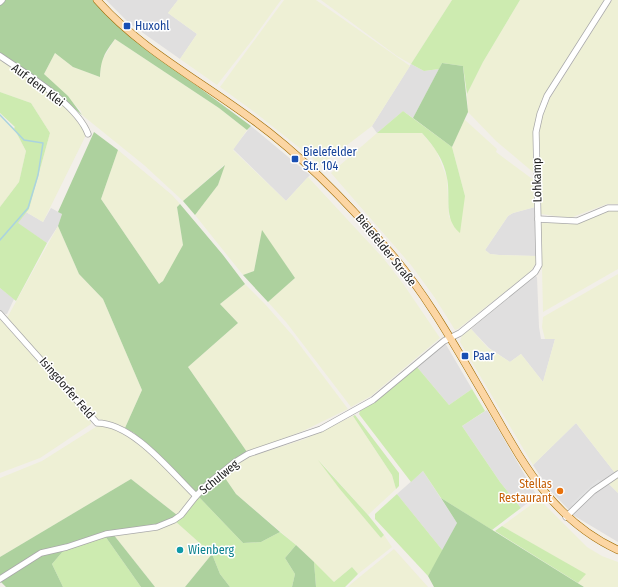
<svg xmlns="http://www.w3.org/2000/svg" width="618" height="587" viewBox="0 0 618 587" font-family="'Fira Sans Condensed',sans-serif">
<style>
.residential{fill:#e0dfdf}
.farmland{fill:#eef0d5}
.grass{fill:#cdebb0}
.forest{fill:#add19e}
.parking{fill:#e2e2e2}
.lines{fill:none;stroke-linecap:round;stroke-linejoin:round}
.stream{stroke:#aad3df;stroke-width:1.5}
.minor-casing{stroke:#a9a9a9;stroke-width:7}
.major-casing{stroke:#a06b00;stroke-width:8}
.minor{stroke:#fff;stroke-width:5.5}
.major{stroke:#fcd6a4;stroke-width:7}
.transit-dot{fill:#1a4fb4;stroke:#fff;stroke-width:1.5}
.food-dot{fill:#e8710a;stroke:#fff;stroke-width:1.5}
.culture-dot{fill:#0f9aa8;stroke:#fff;stroke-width:1.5}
.labels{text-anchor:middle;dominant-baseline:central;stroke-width:3;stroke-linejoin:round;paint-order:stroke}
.transit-label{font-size:12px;fill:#164399;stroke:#fff;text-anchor:start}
.street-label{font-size:12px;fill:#222;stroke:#fff}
.food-label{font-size:12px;fill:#c56008;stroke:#fff;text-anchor:end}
.culture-label{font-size:12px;fill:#0d838f;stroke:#fff;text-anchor:start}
</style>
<rect width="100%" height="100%" fill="#f2efe9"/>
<g class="residential">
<polygon points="106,0 178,0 168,13 197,34 180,59 129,23"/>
<polygon points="411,64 424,71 439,69 413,118 403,111 377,133 372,126"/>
<polygon points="251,126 310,175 286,201 233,149"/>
<polygon points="535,207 536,256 499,255 490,254 485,250 508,216 513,213"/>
<polygon points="51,208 62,214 58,226 47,243 17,223 26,212 43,222"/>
<polygon points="534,275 537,277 539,327 541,339 555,339 543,382 521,354 510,362 489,348 471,329"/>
<polygon points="0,288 14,299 7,314 3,314 0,311"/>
<polygon points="445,343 472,389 449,405 417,367"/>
<polygon points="487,410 537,496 521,508 500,482 462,426"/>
<polygon points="576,423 615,473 570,511 548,488 533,465"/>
<polygon points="423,471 457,523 443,551 397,494"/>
<polygon points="608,483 618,493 618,542 573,515 594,493"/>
</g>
<g class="farmland">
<polygon points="178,0 281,0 253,39 217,85 180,59 197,34 168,13"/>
<polygon points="284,0 316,0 410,66 372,126 321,165 257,114 220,87"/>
<polygon points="321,0 452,0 411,64 397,56"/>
<polygon points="520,0 605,0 541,103 534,173 496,141 468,112 467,94 483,62"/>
<polygon points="612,0 618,0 618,204 607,204 570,218 541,214 539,132 542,115 550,98"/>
<polygon points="115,39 219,108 247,130 233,150 286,201 308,177 384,259 404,285 440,338 371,396 351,407 286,322 268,302 295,278 262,231 254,271 243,275 195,215 218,185 224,165 183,201 144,165 82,115 81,111 44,74 55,53 73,67 100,77 101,62"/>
<polygon points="0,59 46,91 68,110 84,130 86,135 43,222 26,212 29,209 50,133 31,103 0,92"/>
<polygon points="0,116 14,128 26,151 19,182 0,207"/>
<polygon points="464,119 497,149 496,152 535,181 535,207 513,213 508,216 485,250 490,254 499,255 536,256 536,263 531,271 458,329 455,330 435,298 411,265 331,173 377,133 422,133 436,150 447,178 449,218 465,196 452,147"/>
<polygon points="118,150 172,195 180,204 177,207 183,245 177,259 163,281 159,284 101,199"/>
<polygon points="608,210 618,210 618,269 543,312 541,224 547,221 576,223"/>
<polygon points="58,226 79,274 103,299 142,390 125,428 96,418 90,413 7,318"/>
<polygon points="618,274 618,470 615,473 576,423 533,465 460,342 462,335 471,329 488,348 510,362 521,354 543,382 555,339 545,339 542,327 543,317"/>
<polygon points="245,284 265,304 293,336 348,409 303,431 247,452 188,367 238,323 220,304"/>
<polygon points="0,319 91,420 91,424 40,458 0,473"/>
<polygon points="353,416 392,475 396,489 368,515 319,460 381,538 384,535 392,547 358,574 352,567 334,582 296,545 236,494 223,475 236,464 249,457 305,439"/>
<polygon points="99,425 104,425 132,436 193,495 177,515 131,479 0,557 0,478 42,461"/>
<polygon points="618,476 618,493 608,483"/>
<polygon points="539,499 587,547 602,556 618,562 618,587 584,587 578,583 585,574 502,526"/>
<polygon points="175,521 212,554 185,587 155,587 113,534 146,532 158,529"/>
<polygon points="394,549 428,587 348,587 351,584"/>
</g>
<g class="grass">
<polygon points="452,0 520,0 483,62 467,94 463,66 442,63 439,69 424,71 411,64"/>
<polygon points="0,92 31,103 50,133 29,209 18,223 47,243 16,301 0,288 0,207 19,182 26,151 14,128 15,127 0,113"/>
<path d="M403 111 452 147 465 196 460 233C443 219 451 197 447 178 444 160 434 146 422 133H377Z"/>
<polygon points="417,367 449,405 472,389 485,411 462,426 500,482 521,508 492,530 441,498 423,471 411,482 359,414 360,411 375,402"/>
<polygon points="355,415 399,473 399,486 396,489 392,475 353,416"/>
<polygon points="318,460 368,515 384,535 381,538 339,488"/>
<polygon points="397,494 443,551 428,576 375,519 375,514"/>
<polygon points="199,497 243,543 261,542 280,532 296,545 285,558 295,574 292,587 230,587 220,574 212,554 175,521"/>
<polygon points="502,526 586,574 578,583 495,531"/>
<polygon points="105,536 141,587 63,587 52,564 64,550"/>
<polygon points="314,562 334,582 352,567 358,574 345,587 316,587"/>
</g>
<g class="forest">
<path d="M4 0H93L124 32 251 126 247 130 219 108 115 39C104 54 101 59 100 77L73 67 55 53 44 74 68 96 82 115 41 80 0 53V5Z"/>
<polygon points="442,63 463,66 468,112 452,147 413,118"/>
<polygon points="94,132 118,150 101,199 159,284 163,281 183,245 177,207 180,204 223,255 245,284 220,304 238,323 188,367 247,452 234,460 195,493 134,433 125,428 142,390 103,299 79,274 58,226 62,214 58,212"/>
<polygon points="225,165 218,185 195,215 183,201"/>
<polygon points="262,230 295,278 268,302 243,275 254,271"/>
<polygon points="223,475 236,494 280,532 261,542 243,543 199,497"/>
<polygon points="131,479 177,515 157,526 100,533 55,548 0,576 0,557"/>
<polygon points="441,498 584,587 434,587 428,576 457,523"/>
<polygon points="113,534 155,587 141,587 105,536"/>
<polygon points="296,545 314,562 316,587 292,587 295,574 285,558"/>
<polygon points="64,550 52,564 63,587 6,587 0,581 42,555"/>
<polygon points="212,554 220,574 230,587 185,587"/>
</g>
<polygon class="parking" points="598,479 601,482 574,507 571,504"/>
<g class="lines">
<g class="stream">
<polyline points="0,115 24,140 43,143 38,175 28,208 0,240"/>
<polyline points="436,345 441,340"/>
</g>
<defs>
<g id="minor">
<polyline points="0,2 2,0"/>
<path d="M0 56C26 74 77 104 88 134"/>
<polyline points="538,219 577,221 608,208 618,208"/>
<path d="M0 314 97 423C133 423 171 472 196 496"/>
<polyline points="566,517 593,491 618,474"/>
<polyline points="0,579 41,553 67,547 106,534 157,527 174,520 181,515 196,496 209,483 235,462 248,454 321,429 373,400 444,341 460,333 535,272 539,265 536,132 540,114 547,96 608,0"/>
</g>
<path id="major" d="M97 0C140 49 201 81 253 120 304 157 348 203 389 251 426 294 454 344 482 392 519 455 548 518 618 550"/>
</defs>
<use href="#minor" class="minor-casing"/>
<use href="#major" class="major-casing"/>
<use href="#minor" class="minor"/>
<use href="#major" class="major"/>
</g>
<g class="transit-dot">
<rect x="123" y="22" width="8" height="8" rx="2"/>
<rect x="291" y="155" width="8" height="8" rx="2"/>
<rect x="461" y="352" width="8" height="8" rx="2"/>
</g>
<circle class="food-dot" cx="560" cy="491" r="4"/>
<circle class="culture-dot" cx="180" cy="550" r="4"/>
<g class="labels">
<g class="transit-label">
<text x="135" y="26">Huxohl</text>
<text x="303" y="152">Bielefelder<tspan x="303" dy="14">Str. 104</tspan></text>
<text x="473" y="356">Paar</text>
</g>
<g class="street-label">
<text transform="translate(38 85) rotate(37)">Auf dem Klei</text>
<text transform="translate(537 180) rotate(-91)">Lohkamp</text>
<text transform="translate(386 250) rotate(51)">Bielefelder Straße</text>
<text transform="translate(67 388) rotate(49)">Isingdorfer Feld</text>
<text transform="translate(219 477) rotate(-39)">Schulweg</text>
</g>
<g class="food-label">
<text x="552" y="484">Stellas<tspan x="552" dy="14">Restaurant</tspan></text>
</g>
<g class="culture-label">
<text x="188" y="550">Wienberg</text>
</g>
</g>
</svg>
